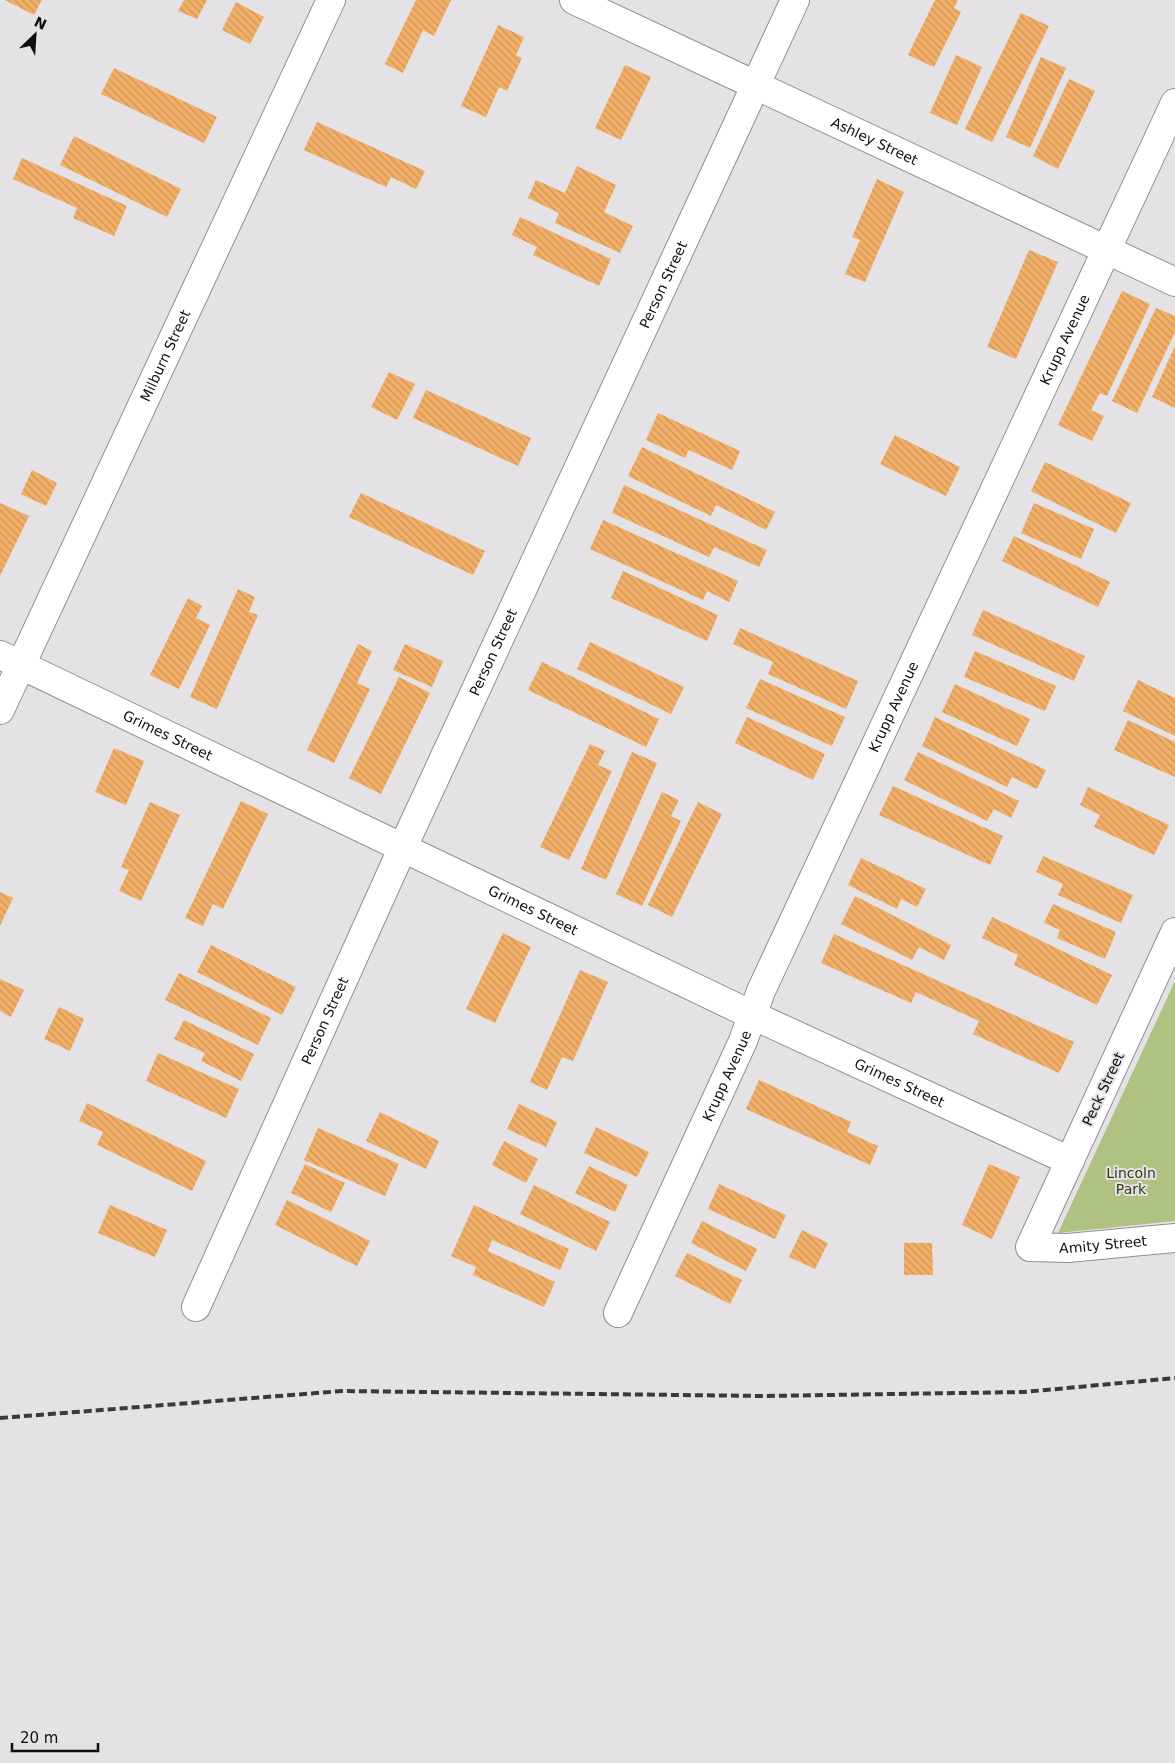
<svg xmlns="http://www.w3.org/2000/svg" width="1175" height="1763" viewBox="0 0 1175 1763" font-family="'DejaVu Sans',sans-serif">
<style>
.green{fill:#afc282}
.building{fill:url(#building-back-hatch)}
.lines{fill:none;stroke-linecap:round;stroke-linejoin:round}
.street-casing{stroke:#928f92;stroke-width:30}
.street{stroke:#fff;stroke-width:28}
.rail{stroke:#3b393a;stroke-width:4;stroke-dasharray:8 4;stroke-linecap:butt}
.labels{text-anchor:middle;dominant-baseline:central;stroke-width:4;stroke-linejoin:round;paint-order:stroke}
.street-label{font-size:14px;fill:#100f0f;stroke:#e5e2e5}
.park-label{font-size:14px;fill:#2e3813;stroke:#e5e2e5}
</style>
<defs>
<pattern id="building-back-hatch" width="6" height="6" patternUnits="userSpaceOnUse" patternTransform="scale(1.25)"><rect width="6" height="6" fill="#f1af68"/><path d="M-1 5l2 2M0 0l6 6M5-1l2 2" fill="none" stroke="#ce9559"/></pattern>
</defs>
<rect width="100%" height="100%" fill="#e5e2e5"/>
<polygon class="green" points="1175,981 1175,1221 1058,1233"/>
<g class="building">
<polygon points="5,0 42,0 34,15"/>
<polygon points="184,0 207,0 197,19 178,11"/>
<polygon points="416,0 451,0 434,36 423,30 403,73 385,64"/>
<polygon points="935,0 958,0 954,8 961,12 934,67 908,55"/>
<polygon points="236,2 264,17 250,44 222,30"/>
<polygon points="1021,13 1049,26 992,142 965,129"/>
<polygon points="498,25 524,37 516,55 522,58 507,91 499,87 486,117 461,106"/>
<polygon points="956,55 982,67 957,125 930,113"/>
<polygon points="1041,57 1066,68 1030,148 1006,137"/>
<polygon points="625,65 651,77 621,140 595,128"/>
<polygon points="114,68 217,117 204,143 101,94"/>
<polygon points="1069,79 1095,91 1058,169 1033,156"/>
<polygon points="317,122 425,171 416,189 391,177 386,187 304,150"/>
<polygon points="74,136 181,189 167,217 60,165"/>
<polygon points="22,158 127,206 114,236 73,218 77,208 13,179"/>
<polygon points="577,166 616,185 604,212 633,226 620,253 555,223 559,213 528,198 536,180 565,193"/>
<polygon points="877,179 904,192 865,282 845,274 860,240 852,237"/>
<polygon points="520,217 611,259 599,286 533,255 537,247 512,235"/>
<polygon points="1029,250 1058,262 1016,359 987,347"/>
<polygon points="1122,291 1150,304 1107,396 1100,393 1091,410 1104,416 1092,441 1058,425"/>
<polygon points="1156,308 1175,316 1175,332 1137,413 1112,401"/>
<polygon points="1175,346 1175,408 1152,397"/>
<polygon points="389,372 415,384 397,420 371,407"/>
<polygon points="426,390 531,438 518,466 413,418"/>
<polygon points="658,413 740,451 732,470 689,450 685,458 646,440"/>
<polygon points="895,435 960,467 946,496 880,464"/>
<polygon points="642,447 775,512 766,530 716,505 711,516 628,476"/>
<polygon points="1045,462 1131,503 1116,533 1031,491"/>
<polygon points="32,470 57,483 46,506 21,494"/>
<polygon points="624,485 767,550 759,567 714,547 709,557 612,513"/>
<polygon points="361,493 485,551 473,575 349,517"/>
<polygon points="0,503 29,516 0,576"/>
<polygon points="1034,503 1094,529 1081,559 1021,533"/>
<polygon points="603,520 738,581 729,602 707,591 703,600 590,549"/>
<polygon points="1014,536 1110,582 1098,607 1002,561"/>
<polygon points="623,571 718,615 707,641 611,598"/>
<polygon points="238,589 255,597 249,612 258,615 217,709 190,697"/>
<polygon points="188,598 202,606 196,618 210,625 179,689 150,675"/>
<polygon points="983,610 1085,656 1074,681 972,635"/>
<polygon points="740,628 858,681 846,709 768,674 773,662 733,644"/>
<polygon points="590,642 684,687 671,714 577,669"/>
<polygon points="358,644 372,651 357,683 370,689 334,763 307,750"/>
<polygon points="405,644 443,661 432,687 393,670"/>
<polygon points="975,651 1056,686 1045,711 964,677"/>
<polygon points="542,662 659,719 646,747 528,690"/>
<polygon points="399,677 430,693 381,794 349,778"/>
<polygon points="760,679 845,717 832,746 746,708"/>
<polygon points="1138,680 1175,698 1175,736 1123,711"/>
<polygon points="955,684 1030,719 1017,746 942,712"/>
<polygon points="747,717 825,754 813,780 735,743"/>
<polygon points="935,717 1046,770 1037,789 1012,777 1007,787 922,746"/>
<polygon points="1128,720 1175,742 1175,777 1114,750"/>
<polygon points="590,744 605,751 598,765 612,771 569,860 540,847"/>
<polygon points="114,748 144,761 126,805 95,792"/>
<polygon points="632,752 657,763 606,880 581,869"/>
<polygon points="918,752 1019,801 1011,818 994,809 987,821 904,780"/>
<polygon points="893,786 1003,836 990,865 879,815"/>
<polygon points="1088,787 1169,825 1154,855 1094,827 1100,815 1080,805"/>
<polygon points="662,792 679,800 671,816 681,821 642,906 616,894"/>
<polygon points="241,801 268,814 223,909 213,904 203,926 185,918"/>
<polygon points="150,802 180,815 141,901 119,891 129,870 121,867"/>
<polygon points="698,802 722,814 672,917 648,905"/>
<polygon points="1043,856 1133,895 1121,923 1058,895 1063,884 1036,872"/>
<polygon points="861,858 926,889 917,907 901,899 897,909 848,885"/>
<polygon points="0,892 13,898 0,926"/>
<polygon points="855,896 951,945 944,960 919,947 912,960 841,924"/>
<polygon points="1053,904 1116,932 1105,959 1057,938 1060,930 1044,923"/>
<polygon points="992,917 1112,975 1097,1005 1014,965 1018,955 982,938"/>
<polygon points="503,933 531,947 495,1023 466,1009"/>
<polygon points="834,934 1074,1042 1059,1073 973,1034 979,1021 916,992 911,1003 821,963"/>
<polygon points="211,945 296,987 282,1015 197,972"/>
<polygon points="580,970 608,982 573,1061 562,1057 547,1090 530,1082"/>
<polygon points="179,973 271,1018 258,1045 165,1000"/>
<polygon points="0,979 24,990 11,1017 0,1011"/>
<polygon points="59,1007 84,1019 70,1051 44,1039"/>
<polygon points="184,1020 254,1054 241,1081 201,1061 205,1053 174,1039"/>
<polygon points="158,1053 239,1089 226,1118 146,1081"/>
<polygon points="759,1080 851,1122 847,1132 878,1146 870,1165 746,1109"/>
<polygon points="87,1103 206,1161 192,1191 97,1145 103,1132 79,1121"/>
<polygon points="519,1104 557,1122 546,1147 507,1129"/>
<polygon points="380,1112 439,1141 426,1169 366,1141"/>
<polygon points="596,1127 649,1152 637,1177 584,1153"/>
<polygon points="318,1128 399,1164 385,1196 304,1160"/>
<polygon points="504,1141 538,1159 526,1183 492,1165"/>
<polygon points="305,1164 345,1183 331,1212 291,1193"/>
<polygon points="989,1164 1020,1177 992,1239 962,1225"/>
<polygon points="589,1166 628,1185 615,1212 575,1193"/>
<polygon points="719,1184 786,1215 775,1239 708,1209"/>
<polygon points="534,1185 610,1222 596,1251 520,1214"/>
<polygon points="287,1200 370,1241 357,1266 275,1225"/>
<polygon points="110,1205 167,1230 155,1257 98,1233"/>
<polygon points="474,1205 569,1249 560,1270 492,1240 488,1251 555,1282 544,1307 473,1275 476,1267 451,1256"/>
<polygon points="702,1221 757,1249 746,1271 691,1243"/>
<polygon points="802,1230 828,1243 815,1269 789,1257"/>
<polygon points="904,1243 932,1243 933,1275 904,1275"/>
<polygon points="687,1253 742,1280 730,1304 675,1276"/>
</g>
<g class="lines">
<defs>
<g id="street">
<path id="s1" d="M574 0 1175 282"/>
<path id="s2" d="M0 655 752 1015 1070 1161"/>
<path id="s3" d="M0 710 331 0"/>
<path id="s4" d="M1175 932 1030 1247 1068 1248 1175 1238"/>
<path id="s5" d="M196 1307 403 847 795 0"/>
<path id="s6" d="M618 1313 743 1041 761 991 1175 103"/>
</g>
</defs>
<use href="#street" class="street-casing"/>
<use href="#street" class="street"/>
<polyline class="rail" points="0,1418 342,1391 764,1396 1024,1392 1175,1378"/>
</g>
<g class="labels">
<g class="street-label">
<text stroke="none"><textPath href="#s1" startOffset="332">Ashley Street</textPath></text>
<text stroke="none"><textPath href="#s5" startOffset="1124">Person Street</textPath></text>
<text stroke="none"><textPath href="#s6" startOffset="1071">Krupp Avenue</textPath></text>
<text stroke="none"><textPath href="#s3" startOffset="391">Milburn Street</textPath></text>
<text stroke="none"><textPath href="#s5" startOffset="719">Person Street</textPath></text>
<text stroke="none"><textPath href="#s6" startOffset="666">Krupp Avenue</textPath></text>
<text stroke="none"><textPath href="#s2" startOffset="186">Grimes Street</textPath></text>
<text stroke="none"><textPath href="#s2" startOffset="591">Grimes Street</textPath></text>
<text stroke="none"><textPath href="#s5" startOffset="314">Person Street</textPath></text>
<text stroke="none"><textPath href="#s6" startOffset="261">Krupp Avenue</textPath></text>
<text stroke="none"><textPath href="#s2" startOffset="996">Grimes Street</textPath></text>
<text transform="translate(1103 1089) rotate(-65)">Peck Street</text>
<text stroke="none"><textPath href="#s4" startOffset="420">Amity Street</textPath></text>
</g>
<g class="park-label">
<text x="1131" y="1173">Lincoln<tspan x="1131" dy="16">Park</tspan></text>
</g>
</g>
<g transform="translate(35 35) rotate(25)" stroke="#e5e2e5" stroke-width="4" paint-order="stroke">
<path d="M0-4L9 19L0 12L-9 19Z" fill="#100f0f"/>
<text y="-8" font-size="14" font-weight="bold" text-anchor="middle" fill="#100f0f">N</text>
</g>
<path d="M12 1743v8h86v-8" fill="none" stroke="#100f0f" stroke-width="2.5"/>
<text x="20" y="1743" font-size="15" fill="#100f0f" stroke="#e5e2e5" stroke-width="4" paint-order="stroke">20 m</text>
</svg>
